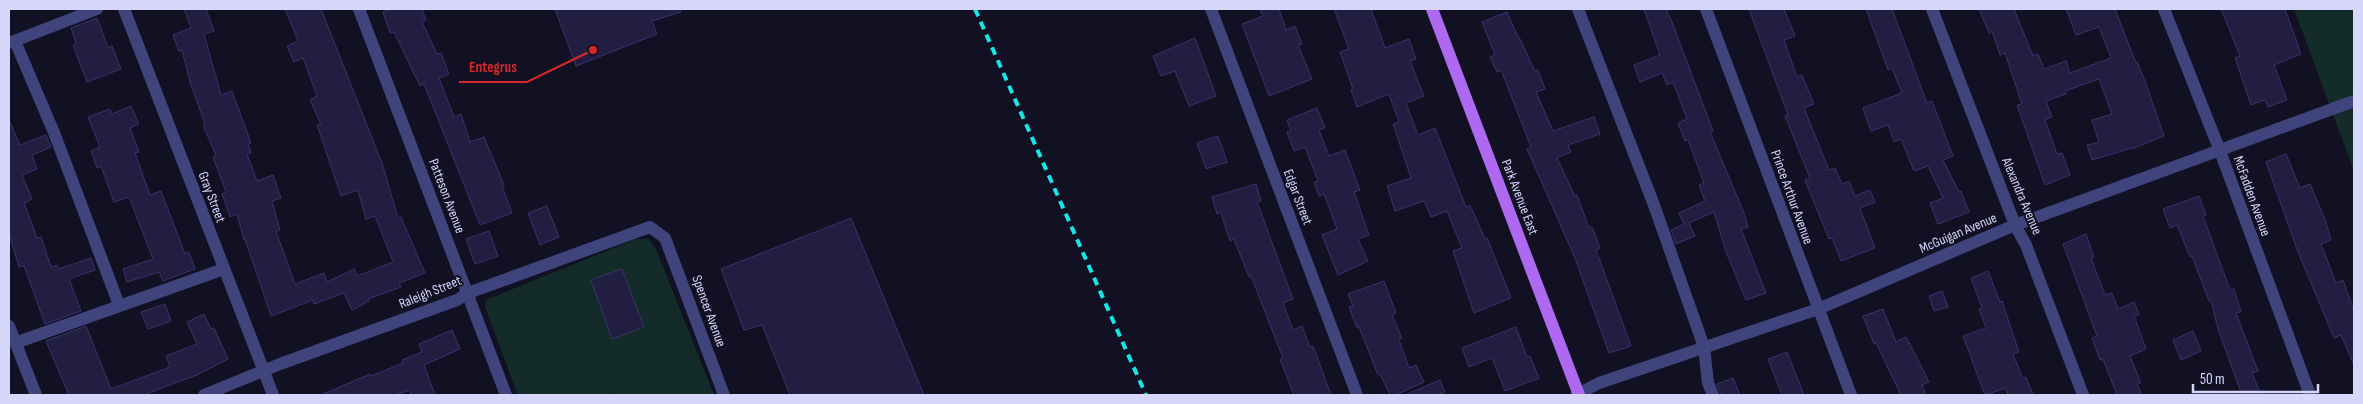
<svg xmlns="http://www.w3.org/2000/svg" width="2363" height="404" viewBox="0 0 2363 404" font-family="'Sofia Sans Condensed',sans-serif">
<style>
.green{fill:#142c29}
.building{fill:#221e42;stroke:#38336b}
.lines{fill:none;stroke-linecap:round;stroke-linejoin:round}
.minor{stroke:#40447d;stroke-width:12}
.major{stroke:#af68f0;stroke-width:12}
.rail{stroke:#17e6e6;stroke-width:4;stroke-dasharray:8 6;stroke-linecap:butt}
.labels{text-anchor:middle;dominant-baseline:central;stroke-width:4;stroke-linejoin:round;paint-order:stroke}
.street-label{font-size:14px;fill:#d7d6fb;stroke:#121023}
.leader{fill:none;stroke:#d62828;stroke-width:2}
.callout-dot{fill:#d62828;stroke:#121023;stroke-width:2}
.callout-label{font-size:15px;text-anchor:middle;font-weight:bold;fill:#d62828;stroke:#121023;stroke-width:4;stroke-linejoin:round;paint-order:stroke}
</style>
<rect width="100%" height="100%" fill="#121023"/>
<g class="green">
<polygon points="2294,9 2354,9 2354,171"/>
<polygon points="636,239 648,239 656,249 714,395 613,395 612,393 606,395 518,395 485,307 486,300"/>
</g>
<g class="building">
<polygon points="184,9 206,9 214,31 204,34 221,95 232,91 251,143 248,144 251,153 247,154 257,181 273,175 281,198 272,201 280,230 276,231 295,284 324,273 327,282 354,269 357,276 393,262 375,216 366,219 358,190 341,196 317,125 321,124 310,100 317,96 303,58 294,62 287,46 298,41 285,9 321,9 382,163 398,218 401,217 425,273 399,283 401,287 368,299 369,301 352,310 344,293 314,304 313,300 271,316 245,239 244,240 237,214 230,217 222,194 226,192 213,157 216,156 203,125 205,124 190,82 182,50 179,51 173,35 191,28"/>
<polygon points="392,9 422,9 426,20 422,22 437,54 441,53 449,74 439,78 454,117 461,114 470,142 484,137 504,185 502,186 512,213 480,225 424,84 420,86 394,32 390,33 383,12"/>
<polygon points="555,9 680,9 681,12 652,21 657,34 576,66"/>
<polygon points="1260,9 1279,9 1286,30 1295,26 1302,44 1298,45 1312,79 1269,96 1242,24 1263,16"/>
<polygon points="1334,9 1371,9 1385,48 1409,39 1416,59 1410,61 1424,96 1406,103 1418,135 1435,128 1466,207 1470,205 1485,239 1487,238 1511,298 1474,313 1453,251 1462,248 1447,211 1431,217 1424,201 1395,211 1387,186 1411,178 1393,124 1399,122 1389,94 1357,107 1351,90 1353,89 1340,52 1349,49"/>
<polygon points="1644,9 1666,9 1672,22 1713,131 1710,132 1744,213 1748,227 1741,229 1766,293 1746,300 1726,252 1714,212 1689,223 1695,236 1676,244 1671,230 1684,224 1679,213 1705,201 1699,185 1704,183 1688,140 1685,141 1678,123 1687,119 1673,82 1667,85 1662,73 1640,82 1634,65 1660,55"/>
<polygon points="1749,9 1784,9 1795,36 1784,40 1797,77 1802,75 1814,104 1804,108 1829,170 1835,168 1842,184 1849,181 1855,196 1870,190 1875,202 1860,208 1875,248 1841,261 1832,238 1829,239 1805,180 1810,178 1785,116 1788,115"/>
<polygon points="1866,9 1892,9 1927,103 1932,101 1953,156 1943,160 1959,192 1961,191 1969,212 1938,224 1930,203 1943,198 1928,166 1914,171 1901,139 1894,142 1888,125 1871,131 1863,108 1902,93 1892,68 1888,70"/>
<polygon points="1979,9 2014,9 2033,56 2038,54 2044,69 2066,61 2070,73 2111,58 2099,27 2076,35 2066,9 2115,9 2136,63 2137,62 2145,81 2164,136 2132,149 2132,148 2092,160 2087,145 2099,142 2092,120 2112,114 2099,79 2065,91 2066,94 2046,101 2052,117 2045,120 2057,154 2062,153 2070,175 2045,185 2017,105 2022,104 2005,53 2000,55 1992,31 1989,33"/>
<polygon points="2221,9 2285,9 2301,54 2274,65 2287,100 2268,107 2265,100 2251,105 2235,58 2240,56"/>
<polygon points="1507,12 1518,37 1519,37 1535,71 1538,70 1545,89 1536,92 1553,131 1594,117 1600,134 1568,145 1571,152 1557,158 1575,196 1577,195 1589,228 1592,227 1600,248 1596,250 1631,346 1609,353 1575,258 1527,149 1531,147 1501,70 1497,72 1490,57 1495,55 1482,22"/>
<polygon points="97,18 108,48 112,46 121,69 87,82 73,45 76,43 71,28"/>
<polygon points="1195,38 1216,96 1189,106 1175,71 1161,76 1153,56"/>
<polygon points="131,106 139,124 130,128 139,152 135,153 150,195 161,191 185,254 189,252 195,269 163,281 159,272 127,282 123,269 153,259 129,197 114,202 101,166 97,168 91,151 100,147 88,117 110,109 112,114"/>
<polygon points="1317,108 1325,128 1319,130 1329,156 1345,150 1360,190 1354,192 1369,235 1358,239 1368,261 1338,275 1322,235 1337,229 1324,194 1319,196 1314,182 1318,181 1305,147 1294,151 1287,132 1291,131 1287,120"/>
<polygon points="9,120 20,145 46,135 51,147 32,155 37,169 22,175 32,199 24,203 37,238 41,237 51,267 57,265 59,269 91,258 95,270 69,279 81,311 45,324 24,266 19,267 9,234"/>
<polygon points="1218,136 1227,162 1206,169 1197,143"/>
<polygon points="2286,154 2300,188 2310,184 2326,222 2331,240 2321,244 2336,283 2343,280 2354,311 2354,365 2341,335 2334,338 2298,252 2266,162"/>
<polygon points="1256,184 1261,201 1257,202 1293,299 1283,303 1293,330 1302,326 1310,347 1313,346 1331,395 1294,395 1280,359 1283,358 1251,276 1249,277 1234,239 1230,241 1221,213 1217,214 1212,197"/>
<polygon points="2199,196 2206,215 2203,216 2230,290 2234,289 2241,312 2236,313 2258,371 2252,373 2261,395 2242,395 2218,329 2211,301 2209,301 2192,256 2190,257 2177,225 2170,228 2163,209"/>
<polygon points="547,206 559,237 540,245 528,213"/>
<polygon points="851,218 924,395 790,395 762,325 744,330 721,269"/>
<polygon points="489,231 498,256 475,264 466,239"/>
<polygon points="2086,234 2094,257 2091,258 2105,295 2112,293 2118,309 2134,302 2139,314 2134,316 2146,349 2130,356 2141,383 2137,384 2142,395 2117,395 2103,359 2100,360 2092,338 2097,336 2063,244"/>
<polygon points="622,269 644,327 612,339 591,280"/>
<polygon points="1988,271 2000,302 2002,301 2019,352 2013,354 2023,379 2026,377 2033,395 2008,395 2006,388 1985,395 1963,336 1986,328 1979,309 1982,308 1971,278"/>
<polygon points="1384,281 1396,313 1392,315 1402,338 1399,340 1409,368 1416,365 1424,382 1396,395 1390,395 1380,374 1378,375 1359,327 1357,328 1349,307 1353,306 1348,294"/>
<polygon points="1942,291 1948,307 1934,311 1929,296"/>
<polygon points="165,304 171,321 148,329 141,312"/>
<polygon points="1883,309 1896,342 1906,337 1919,362 1929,382 1922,385 1926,395 1901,395 1876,343 1874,344 1863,316"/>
<polygon points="204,314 211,329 214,328 228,359 197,375 143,395 69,395 46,341 86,326 111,389 170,367 166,356 197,344 187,322"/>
<polygon points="1516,327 1527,357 1530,356 1539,378 1505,391 1492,358 1469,367 1462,348"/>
<polygon points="452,330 460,349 424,365 435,395 411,395 410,390 395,395 321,395 370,374 371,376 403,363 402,360 422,352 419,344"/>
<polygon points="2193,331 2201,351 2181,360 2173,340"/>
<polygon points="1787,352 1804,395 1782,395 1768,359"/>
<polygon points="1733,378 1740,395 1721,395 1717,384"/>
<polygon points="1440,380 1445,392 1437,395 1405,395"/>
</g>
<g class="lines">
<g class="minor">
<polyline points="124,9 273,395"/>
<polyline points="359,9 506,395"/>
<polyline points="1211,9 1357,395"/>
<polyline points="1578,9 1654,205 1704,347 1708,383 1713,395"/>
<polyline points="1706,9 1851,395"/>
<polyline points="1932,9 2015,225 2026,245 2083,395"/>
<polyline points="2164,9 2220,151 2310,395"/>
<polyline points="15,41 55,135 119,305"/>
<polyline points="9,43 97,9"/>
<polyline points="9,326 36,395"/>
<polyline points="15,343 224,269"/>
<polyline points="204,395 280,364 457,300 468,293 650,227 665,238 724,395"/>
<polyline points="1576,395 1599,383 1818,309 2015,225 2354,101"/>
</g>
<polyline class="major" points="1432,9 1579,395"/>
<polyline class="rail" points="975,9 1146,395"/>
</g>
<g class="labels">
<g class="street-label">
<text transform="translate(447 196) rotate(69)">Patteson Avenue</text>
<text transform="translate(2022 196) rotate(67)">Alexandra Avenue</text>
<text transform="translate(2252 196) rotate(70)">McFadden Avenue</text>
<text transform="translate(212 197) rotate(69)">Gray Street</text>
<text transform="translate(1298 197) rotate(69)">Edgar Street</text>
<text transform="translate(1520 197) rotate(69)">Park Avenue East</text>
<text transform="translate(1792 197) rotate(70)">Prince Arthur Avenue</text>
<text transform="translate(1958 233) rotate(-23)">McGuigan Avenue</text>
<text transform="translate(430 292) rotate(-22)">Raleigh Street</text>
<text transform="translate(709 311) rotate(70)">Spencer Avenue</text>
</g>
</g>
<path class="leader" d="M593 50L527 82H459"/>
<circle class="callout-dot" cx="593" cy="50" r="5"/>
<g class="callout-label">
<text x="493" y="72">Entegrus</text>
</g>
<rect width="2363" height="404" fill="none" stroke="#d7d6fb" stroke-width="20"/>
<path d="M2193 384v8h125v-8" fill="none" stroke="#d7d6fb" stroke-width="2.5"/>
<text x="2200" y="384" font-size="15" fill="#d7d6fb" stroke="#121023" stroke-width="4" paint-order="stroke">50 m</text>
</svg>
